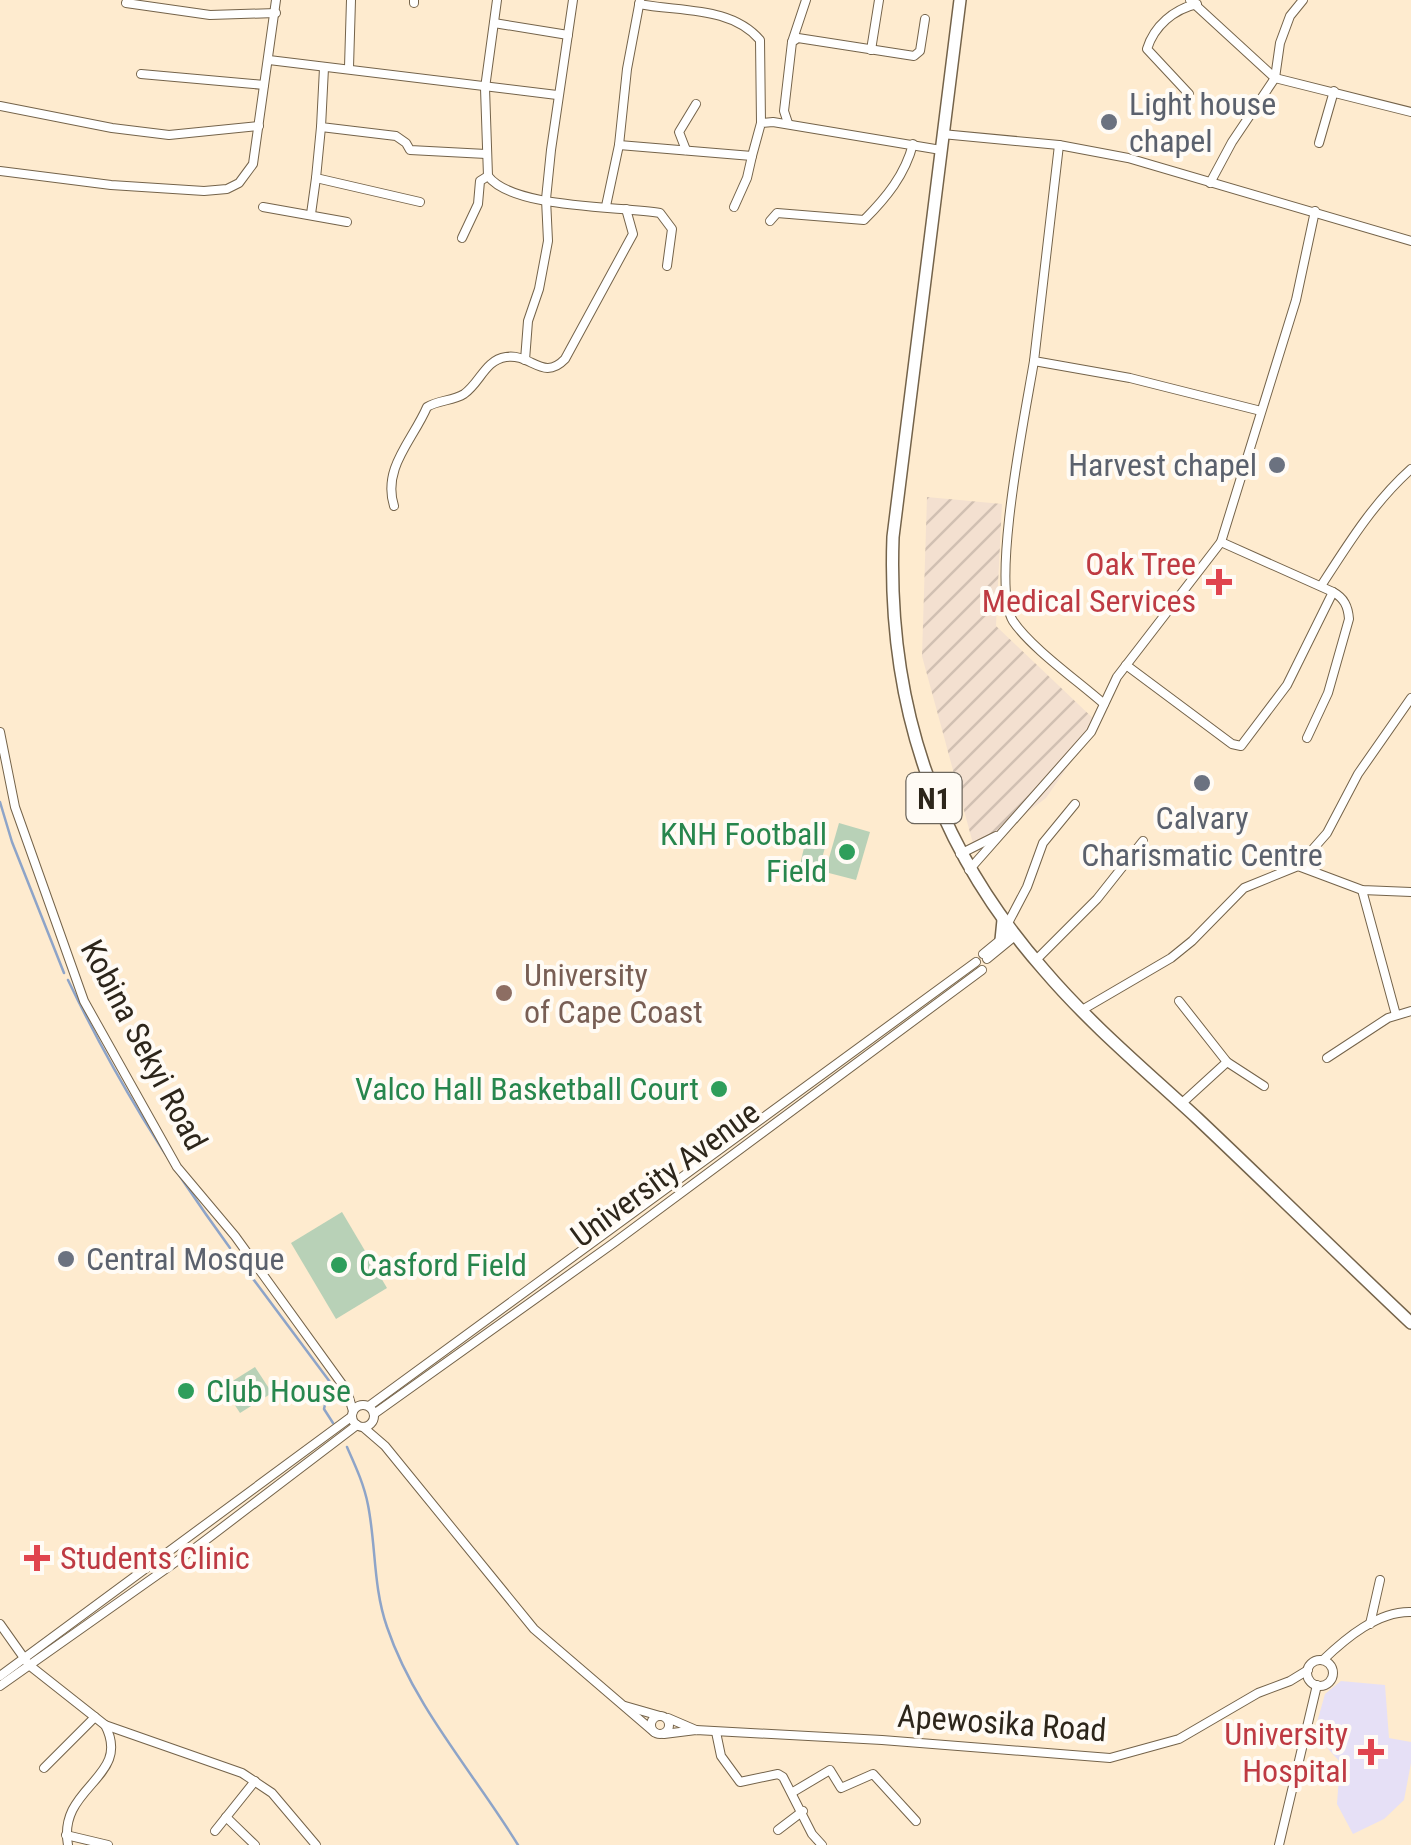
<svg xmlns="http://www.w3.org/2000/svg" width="1411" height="1845" viewBox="0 0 1411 1845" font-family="'Roboto Condensed',sans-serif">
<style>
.industrial{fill:url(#industrial-furrows)}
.medical{fill:#e6e0f6}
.garden{fill:#b8d1b7}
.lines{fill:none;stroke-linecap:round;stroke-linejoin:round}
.stream{stroke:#8ea4c8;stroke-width:2.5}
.minor-casing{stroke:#74634a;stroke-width:10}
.highway-casing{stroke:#74634a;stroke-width:14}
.minor{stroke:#fff;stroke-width:8}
.highway{stroke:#fff;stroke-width:11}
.worship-dot{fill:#6b7280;stroke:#fffbf5;stroke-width:4}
.health-dot{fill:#e0444e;stroke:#fffbf5;stroke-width:4}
.leisure-dot{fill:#2e9e5b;stroke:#fffbf5;stroke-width:4}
.education-dot{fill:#8d6e63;stroke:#fffbf5;stroke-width:4}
.labels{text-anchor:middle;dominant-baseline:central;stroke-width:8;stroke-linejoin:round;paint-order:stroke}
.shield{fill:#fffbf5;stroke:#6c665c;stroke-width:2.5}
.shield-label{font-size:30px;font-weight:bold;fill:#2d261b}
.worship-label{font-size:32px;fill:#5b616d;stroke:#fffbf5;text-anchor:start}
.health-label{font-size:32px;fill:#be3a42;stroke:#fffbf5;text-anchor:end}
.leisure-label{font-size:32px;fill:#27864d;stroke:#fffbf5;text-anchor:end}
.education-label{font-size:32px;fill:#785e54;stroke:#fffbf5;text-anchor:start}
.street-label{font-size:32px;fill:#2d261b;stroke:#fffbf5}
</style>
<defs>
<pattern id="industrial-furrows" width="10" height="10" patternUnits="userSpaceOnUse" patternTransform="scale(2.5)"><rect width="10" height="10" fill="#f3e0d0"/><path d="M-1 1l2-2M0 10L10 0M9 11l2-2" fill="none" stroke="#d1c0b2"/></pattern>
</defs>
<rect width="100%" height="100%" fill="#feebcf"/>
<polygon class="industrial" points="927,497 1002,504 996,626 1098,723 1046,798 975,851 922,656"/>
<polygon class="medical" points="1341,1681 1385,1685 1389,1738 1411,1742 1411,1763 1404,1800 1384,1819 1353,1834 1337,1804 1340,1762 1314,1733 1325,1694"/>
<g class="garden">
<polygon points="839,823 870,832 856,880 825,872"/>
<polygon points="807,835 827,840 818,873 799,869"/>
<polygon points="342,1212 387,1288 336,1319 291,1243"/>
<polygon points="255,1367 272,1393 240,1413 223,1387"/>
</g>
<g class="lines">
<g class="stream">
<polyline points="0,802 12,842 64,973"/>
<path d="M68 980C115 1078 166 1160 230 1248"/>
<polyline points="236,1256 330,1382 324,1409 333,1423"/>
<path d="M347 1447C355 1465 364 1484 368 1505 376 1545 373 1587 387 1627 414 1707 474 1773 518 1845"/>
</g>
<defs>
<g id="minor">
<polyline points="414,0 414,3"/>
<path d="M497 0 485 88 488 176C513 209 619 206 660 213L672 229 667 266"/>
<polyline points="1190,0 1275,78 1411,112"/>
<polyline points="126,3 210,15 276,13"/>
<path d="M639 4C680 12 731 6 760 40L761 123"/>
<polyline points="494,23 568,35"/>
<polyline points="792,42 806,0"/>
<polyline points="871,50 879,0"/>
<polyline points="269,60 557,95"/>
<polyline points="349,67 351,0"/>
<polyline points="324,68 321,127 396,136 406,143 410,150 486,154"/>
<polyline points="141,74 264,85"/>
<path d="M1189 94 1147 49C1154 26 1174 9 1197 4"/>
<polyline points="0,106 112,128 169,135 259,126"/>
<polyline points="788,123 784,111 792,42 798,38 914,56 920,51 925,19"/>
<polyline points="321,127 316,178 420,202"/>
<polyline points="942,134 1059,145 1128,158 1411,241"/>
<polyline points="1319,143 1334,91"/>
<polyline points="619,145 752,156 761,123 773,122 941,150"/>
<polyline points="1059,145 1034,361 1130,378 1261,411"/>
<polyline points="686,150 679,132 696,104"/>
<polyline points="0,171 111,185 204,191 227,189 239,183 253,164 276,0"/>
<polyline points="1210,183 1232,142 1275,78 1280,43 1290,16 1303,0"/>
<polyline points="606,206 619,145 627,69 640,0"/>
<polyline points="263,207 347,222"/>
<polyline points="734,207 747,178 752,156"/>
<polyline points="311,214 316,178"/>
<path d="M770 221 777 213 864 220C886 198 905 175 913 144"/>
<polyline points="462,238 478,204 480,181 488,176"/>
<polyline points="525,360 528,321 539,289 548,241 546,199 551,150 573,0"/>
<path d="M1034 361C1026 410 990 585 1013 621 1031 648 1078 681 1104 704"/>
<path d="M394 506C382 468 413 440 427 407 438 400 453 401 464 394 480 383 485 360 506 357 531 353 543 382 565 359L633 234 626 209"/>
<path d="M1221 542 1333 592C1344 598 1348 606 1349 619L1328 693 1307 738"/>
<path d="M1321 586C1348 544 1374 502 1411 469"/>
<polyline points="1126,665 1232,744 1241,746 1287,685 1333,592"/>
<polyline points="0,732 15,807 84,1001 177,1167 235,1236 347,1391 353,1411"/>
<polyline points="960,854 996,836"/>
<polyline points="1298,866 1327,833 1358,774 1411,698"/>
<polyline points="969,870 1091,732 1117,677 1221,542 1296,300 1315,211"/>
<polyline points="1362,890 1396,1015"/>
<polyline points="1007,925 1027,887 1043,843 1075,804"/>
<polyline points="983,954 1011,931"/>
<polyline points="987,959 1015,936"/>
<polyline points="1036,960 1097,899 1143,841"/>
<polyline points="1179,1001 1227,1062"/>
<polyline points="1082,1010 1171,958 1192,941 1244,888 1298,866 1362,890 1411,892"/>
<polyline points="1327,1058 1388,1018 1411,1011"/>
<polyline points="1181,1104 1227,1062 1264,1086"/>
<circle cx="363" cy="1416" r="11"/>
<polyline points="369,1406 976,962"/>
<polyline points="374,1414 615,1242 982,970"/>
<polyline points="363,1427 385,1446 534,1629 654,1732"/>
<path d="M0 1624 29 1665 105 1725C133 1778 57 1786 68 1845"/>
<polyline points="1370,1624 1380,1580"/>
<path d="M1323 1660C1346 1638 1378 1611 1411 1612"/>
<circle cx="1320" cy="1673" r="13"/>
<polyline points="0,1676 351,1417"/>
<polyline points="0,1686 194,1549 357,1425"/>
<polyline points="625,1706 660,1716"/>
<circle cx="660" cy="1725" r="9"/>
<polyline points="668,1718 696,1730"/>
<polyline points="105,1725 242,1773 272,1793 316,1845"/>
<polyline points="716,1732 721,1756 740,1782 778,1774 783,1777 812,1834 822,1845"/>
<polyline points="664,1734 696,1730 882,1740 1110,1758 1179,1739 1258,1693 1290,1681 1308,1670"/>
<polyline points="44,1768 95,1717"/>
<polyline points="793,1792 830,1770 841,1788 873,1774 916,1821"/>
<polyline points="226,1817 255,1845"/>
<polyline points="778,1830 803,1811"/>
<polyline points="215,1831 255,1781"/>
<polyline points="66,1835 108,1845"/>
<polyline points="1279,1845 1317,1685"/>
</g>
<g id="highway">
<path d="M960 0 893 537C887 703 934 845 1044 970 1090 1024 1145 1070 1197 1118 1269 1186 1339 1255 1411 1323"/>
<polyline points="1001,940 1003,920"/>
</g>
</defs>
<use href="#minor" class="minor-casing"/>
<use href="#highway" class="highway-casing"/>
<use href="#minor" class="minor"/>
<use href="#highway" class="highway"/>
</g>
<g class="worship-dot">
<circle cx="1109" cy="122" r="10"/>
<circle cx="1277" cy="465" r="10"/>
<circle cx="1202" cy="783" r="10"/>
<circle cx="66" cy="1259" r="10"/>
</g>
<g class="health-dot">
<path d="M1214 567h10v10h10v10h-10v10h-10v-10h-10v-10h10z"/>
<path d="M32 1543h10v10h10v10h-10v10h-10v-10h-10v-10h10z"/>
<path d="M1366 1737h10v10h10v10h-10v10h-10v-10h-10v-10h10z"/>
</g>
<g class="leisure-dot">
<circle cx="847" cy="852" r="10"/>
<circle cx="719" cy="1089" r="10"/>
<circle cx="339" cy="1265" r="10"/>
<circle cx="186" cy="1391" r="10"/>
</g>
<circle class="education-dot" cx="504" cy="993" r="10"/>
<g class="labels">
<rect class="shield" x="906.5" y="773" width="55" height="50" rx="8"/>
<g class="shield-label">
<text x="934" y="798">N1</text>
</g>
<g class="worship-label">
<text x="1129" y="104">Light house<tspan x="1129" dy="37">chapel</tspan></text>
<text x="1257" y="465" text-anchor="end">Harvest chapel</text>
<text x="1202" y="818" text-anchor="middle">Calvary<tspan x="1202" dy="37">Charismatic Centre</tspan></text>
<text x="86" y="1259">Central Mosque</text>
</g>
<g class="health-label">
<text x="1196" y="564">Oak Tree<tspan x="1196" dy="37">Medical Services</tspan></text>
<text x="60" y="1558" text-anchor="start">Students Clinic</text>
<text x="1348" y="1734">University<tspan x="1348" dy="37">Hospital</tspan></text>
</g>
<g class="leisure-label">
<text x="827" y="834">KNH Football<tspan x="827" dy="37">Field</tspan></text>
<text x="699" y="1089">Valco Hall Basketball Court</text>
<text x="359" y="1265" text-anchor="start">Casford Field</text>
<text x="206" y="1391" text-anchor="start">Club House</text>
</g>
<g class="education-label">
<text x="524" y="975">University<tspan x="524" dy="37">of Cape Coast</tspan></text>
</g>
<g class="street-label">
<text transform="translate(144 1045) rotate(62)">Kobina Sekyi Road</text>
<text transform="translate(665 1174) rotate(-36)">University Avenue</text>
<text transform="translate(1002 1723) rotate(4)">Apewosika Road</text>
</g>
</g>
</svg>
